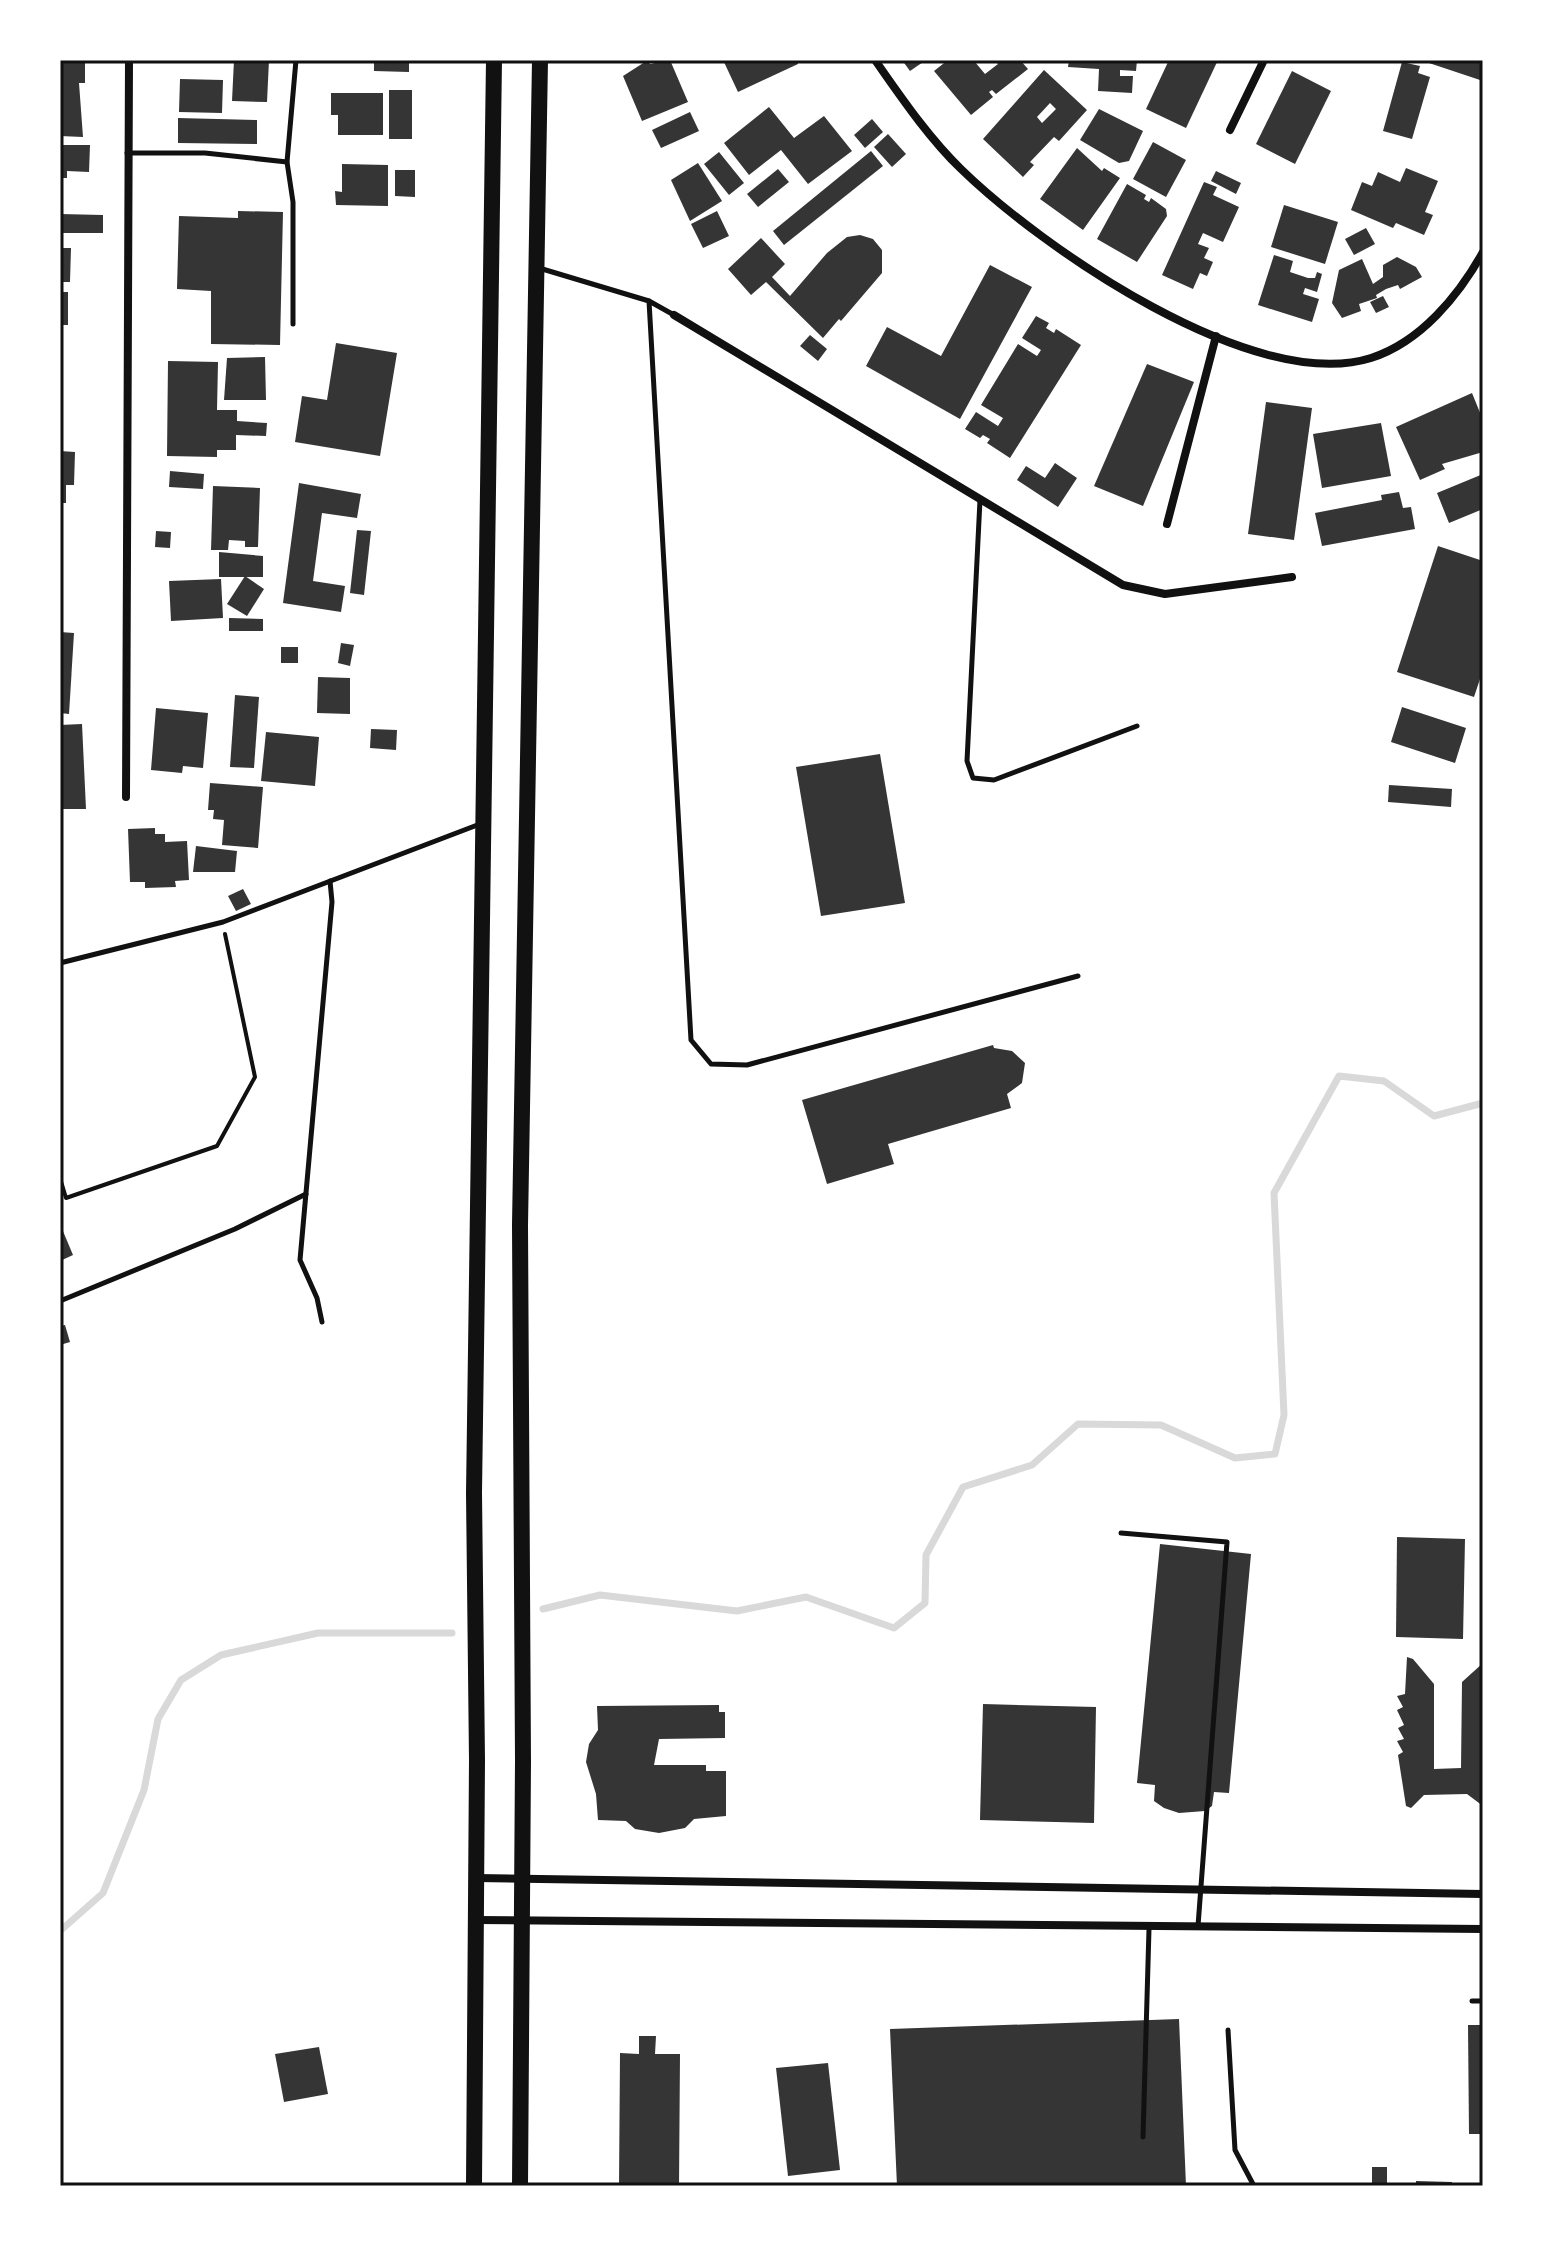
<svg xmlns="http://www.w3.org/2000/svg" width="1543" height="2246" viewBox="0 0 1543 2246" font-family="'Nunito Sans',sans-serif">
<style>
.lines{fill:none;stroke-linecap:round;stroke-linejoin:round}
.stream{stroke:#d9d9d9;stroke-width:7}
.building{fill:#353535;fill-rule:evenodd}
.path{stroke:#111;stroke-width:4}
.service{stroke:#111;stroke-width:5}
.minor{stroke:#111;stroke-width:8}
.primary{stroke:#111;stroke-width:16}
.neatline{fill:none;stroke:#111;stroke-width:3}
</style>
<rect width="100%" height="100%" fill="#fff"/>
<g class="lines">
<g class="stream">
<polyline points="543,1609 600,1595 737,1611 806,1597 894,1628 925,1603 926,1555 963,1487 1032,1465 1078,1424 1161,1425 1235,1458 1275,1454 1284,1415 1274,1193 1339,1076 1384,1081 1434,1116 1483,1103"/>
<polyline points="60,1931 103,1893 144,1790 158,1719 181,1680 221,1655 318,1633 452,1633"/>
</g>
</g>
<g class="building">
<polygon points="60,60 85,60 85,83 79,83 83,137 60,136"/>
<polygon points="234,60 269,60 267,102 232,101"/>
<polygon points="374,60 409,60 409,72 374,71"/>
<polygon points="648,60 650,64 670,60 688,102 642,121 623,76"/>
<polygon points="723,60 797,60 798,64 738,92"/>
<polygon points="902,60 926,60 910,71"/>
<polygon points="948,60 977,60 975,62 985,74 998,64 994,60 1020,60 1028,69 996,94 992,90 989,92 993,97 971,115 934,71"/>
<polygon points="1069,60 1137,60 1136,71 1120,70 1120,76 1133,76 1132,93 1098,91 1099,69 1068,67"/>
<polygon points="1169,60 1218,60 1186,128 1146,109"/>
<polygon points="1423,60 1483,60 1483,81 1423,61"/>
<polygon points="1402,62 1420,66 1418,73 1430,77 1412,139 1383,131"/>
<path d="M1044 70 1087 110 1059 141 1054 137 1030 162 1034 165 1023 177 983 139ZM1050 103 1056 109 1042 123 1037 117Z"/>
<polygon points="1292,71 1331,91 1295,164 1256,144"/>
<polygon points="180,79 223,80 222,113 179,112"/>
<rect x="389" y="90" width="23" height="49"/>
<polygon points="331,93 383,93 383,135 338,135 338,115 331,115"/>
<polygon points="769,107 794,138 824,116 852,151 808,184 781,150 749,175 724,143"/>
<polygon points="1099,109 1143,131 1129,161 1119,163 1080,140"/>
<polygon points="690,112 699,131 661,148 652,130"/>
<polygon points="178,118 257,120 257,144 178,143"/>
<polygon points="872,119 883,132 865,148 854,135"/>
<polygon points="888,134 906,154 892,167 874,147"/>
<polygon points="1153,142 1186,160 1166,197 1133,179"/>
<polygon points="60,145 90,145 89,172 67,171 67,178 60,178"/>
<polygon points="1077,148 1102,171 1104,168 1120,178 1083,230 1040,199"/>
<polygon points="871,151 883,166 784,245 773,231"/>
<polygon points="719,152 744,183 729,195 704,164"/>
<polygon points="698,163 722,201 690,221 671,180"/>
<polygon points="342,164 388,165 388,206 336,205 335,191 342,192"/>
<polygon points="1406,168 1438,181 1425,212 1433,215 1424,235 1396,223 1393,228 1351,210 1362,182 1372,186 1378,172 1400,182"/>
<polygon points="778,169 789,182 758,207 747,194"/>
<polygon points="395,170 415,170 415,197 395,196"/>
<polygon points="1216,171 1241,183 1236,194 1211,181"/>
<polygon points="1204,182 1217,187 1213,195 1239,207 1223,242 1203,233 1198,244 1209,248 1204,258 1213,262 1207,276 1200,273 1193,289 1162,275"/>
<polygon points="1127,184 1146,195 1144,199 1149,202 1151,198 1166,209 1167,216 1137,262 1097,239"/>
<polygon points="1284,205 1338,222 1325,264 1271,247"/>
<polygon points="238,211 283,212 280,345 211,344 211,291 177,289 179,216 238,218"/>
<polygon points="717,211 729,236 703,248 691,224"/>
<polygon points="60,214 103,215 103,233 60,233"/>
<polygon points="1366,228 1375,244 1354,255 1345,239"/>
<polygon points="860,235 873,239 882,250 882,273 841,321 839,319 823,338 766,282 751,295 728,269 761,238 785,264 772,277 790,296 827,253 847,237"/>
<polygon points="60,248 71,248 70,282 60,282"/>
<polygon points="1274,255 1293,261 1290,272 1308,278 1315,278 1317,272 1322,274 1317,292 1305,288 1303,294 1319,299 1312,322 1258,305"/>
<polygon points="1397,257 1416,267 1422,277 1400,289 1398,285 1386,289 1376,295 1377,298 1359,304 1361,311 1342,318 1332,303 1339,270 1362,259 1373,284 1383,277 1383,265"/>
<polygon points="990,265 1032,287 960,419 866,366 887,327 941,356"/>
<rect x="60" y="292" width="8" height="33"/>
<polygon points="1383,296 1389,307 1376,313 1370,302"/>
<polygon points="1036,316 1049,323 1046,328 1054,333 1056,329 1081,345 1010,458 987,443 990,439 983,435 980,438 965,429 976,412 998,426 1003,418 981,405 1018,344 1037,356 1041,350 1022,338"/>
<polygon points="810,335 827,349 818,361 800,346"/>
<polygon points="336,343 397,353 380,456 295,442 302,396 327,400"/>
<polygon points="265,357 266,400 224,400 227,358"/>
<polygon points="168,361 218,362 217,410 237,410 237,421 267,423 266,436 236,435 236,450 217,450 217,457 167,456"/>
<polygon points="1147,364 1194,382 1143,506 1094,486"/>
<polygon points="1472,393 1483,420 1483,452 1442,464 1445,469 1420,480 1396,427"/>
<polygon points="1266,402 1312,408 1294,540 1248,534"/>
<polygon points="1381,423 1391,476 1322,488 1313,434"/>
<polygon points="60,451 75,452 74,485 66,485 66,503 60,503"/>
<polygon points="1055,463 1077,478 1058,507 1017,480 1026,466 1045,478"/>
<polygon points="170,471 204,474 203,489 169,487"/>
<polygon points="1483,474 1483,509 1449,523 1437,493"/>
<polygon points="299,483 361,494 357,518 322,513 313,581 345,586 341,612 283,603"/>
<polygon points="213,486 260,488 258,547 245,547 245,541 229,540 228,550 211,550"/>
<polygon points="1399,492 1403,508 1411,507 1415,529 1322,546 1315,513 1382,500 1381,495"/>
<polygon points="357,530 371,531 364,595 350,593"/>
<polygon points="156,531 171,532 170,548 155,547"/>
<polygon points="1438,546 1483,561 1483,670 1474,697 1397,672"/>
<polygon points="219,552 263,556 263,577 219,577"/>
<polygon points="245,576 264,589 247,616 227,604"/>
<polygon points="221,579 223,618 171,621 169,581"/>
<polygon points="229,618 263,619 263,631 229,631"/>
<polygon points="60,632 74,633 69,714 60,713"/>
<polygon points="341,643 354,645 350,666 338,663"/>
<rect x="281" y="647" width="17" height="16"/>
<polygon points="318,677 350,678 350,714 317,713"/>
<polygon points="235,695 259,697 254,768 230,767"/>
<polygon points="1402,707 1466,728 1455,763 1391,742"/>
<polygon points="156,708 208,713 203,768 183,766 182,773 151,770"/>
<polygon points="82,724 86,809 60,809 60,725"/>
<polygon points="371,729 397,730 396,750 370,748"/>
<polygon points="266,732 319,737 315,786 261,781"/>
<polygon points="880,754 905,903 821,916 796,767"/>
<polygon points="210,783 263,787 258,848 222,845 224,820 213,819 214,810 208,810"/>
<polygon points="1389,785 1452,789 1451,807 1388,802"/>
<polygon points="155,828 155,834 165,834 165,842 187,841 189,880 175,881 176,887 145,888 145,882 130,882 128,829"/>
<polygon points="196,846 237,851 235,872 193,872"/>
<polygon points="243,889 251,904 236,911 228,896"/>
<polygon points="993,1045 994,1048 1012,1051 1025,1063 1022,1083 1007,1094 1011,1108 888,1144 894,1164 827,1184 802,1100"/>
<polygon points="60,1224 73,1255 60,1261"/>
<polygon points="65,1325 70,1342 60,1345 60,1326"/>
<polygon points="1397,1537 1465,1539 1463,1639 1396,1637"/>
<polygon points="1160,1544 1251,1554 1229,1793 1214,1792 1212,1806 1205,1811 1179,1813 1164,1808 1154,1801 1155,1785 1137,1783"/>
<polygon points="1407,1657 1413,1659 1434,1684 1434,1769 1461,1768 1462,1682 1483,1663 1483,1806 1467,1794 1424,1795 1411,1808 1406,1806 1398,1755 1403,1752 1397,1741 1404,1739 1398,1728 1404,1725 1397,1710 1403,1707 1397,1696 1405,1694"/>
<polygon points="983,1704 1096,1707 1094,1823 980,1820"/>
<polygon points="719,1705 719,1712 725,1712 725,1738 659,1739 654,1765 706,1765 706,1771 726,1771 726,1816 694,1819 685,1828 659,1833 635,1829 626,1821 598,1820 596,1794 586,1762 589,1744 598,1730 597,1706"/>
<polygon points="1179,2019 1186,2186 897,2186 890,2029"/>
<polygon points="1468,2025 1483,2025 1483,2134 1469,2134"/>
<polygon points="639,2036 656,2036 655,2054 680,2054 679,2186 619,2186 620,2053 639,2054"/>
<polygon points="319,2047 328,2094 284,2102 275,2054"/>
<polygon points="828,2063 840,2170 788,2176 776,2068"/>
<rect x="1372" y="2167" width="15" height="19"/>
<polygon points="1416,2181 1452,2182 1452,2186 1416,2186"/>
</g>
<g class="lines">
<polyline class="path" points="60,1178 66,1198 217,1146 255,1077 225,934"/>
<g class="service">
<polyline points="127,153 205,153 287,162 296,60"/>
<polyline points="287,162 293,202 293,324"/>
<polyline points="539,268 649,301 674,315"/>
<polyline points="649,301 691,1040 711,1064 747,1065 1078,976"/>
<polyline points="980,500 967,761 973,778 994,780 1137,726"/>
<polyline points="60,963 223,922 480,824"/>
<polyline points="60,1301 235,1229 306,1194"/>
<polyline points="322,1322 317,1298 300,1260 332,902 330,881"/>
<polyline points="1121,1533 1227,1542 1198,1926"/>
<polyline points="1472,2001 1483,2001"/>
<polyline points="1228,2030 1235,2150 1254,2186"/>
<polyline points="1143,2137 1149,1929"/>
</g>
<g class="minor">
<path d="M875 60C901 97 928 137 961 169 1041 247 1254 395 1371 358 1421 342 1459 295 1483 252"/>
<polyline points="1230,130 1264,60"/>
<polyline points="674,315 1123,585 1165,594 1292,577"/>
<polyline points="1167,524 1216,336"/>
<polyline points="126,797 129,60"/>
<polyline points="476,1878 1483,1894"/>
<polyline points="477,1920 1483,1929"/>
</g>
<g class="primary">
<polyline points="474,2186 477,1760 474,1493 494,60"/>
<polyline points="520,2186 523,1761 520,1225 540,60"/>
</g>
</g>
<rect width="1543" height="2246" fill="none" stroke="#ffffff" stroke-width="124"/>
<rect x="62" y="62" width="1419" height="2122" class="neatline"/>
</svg>
